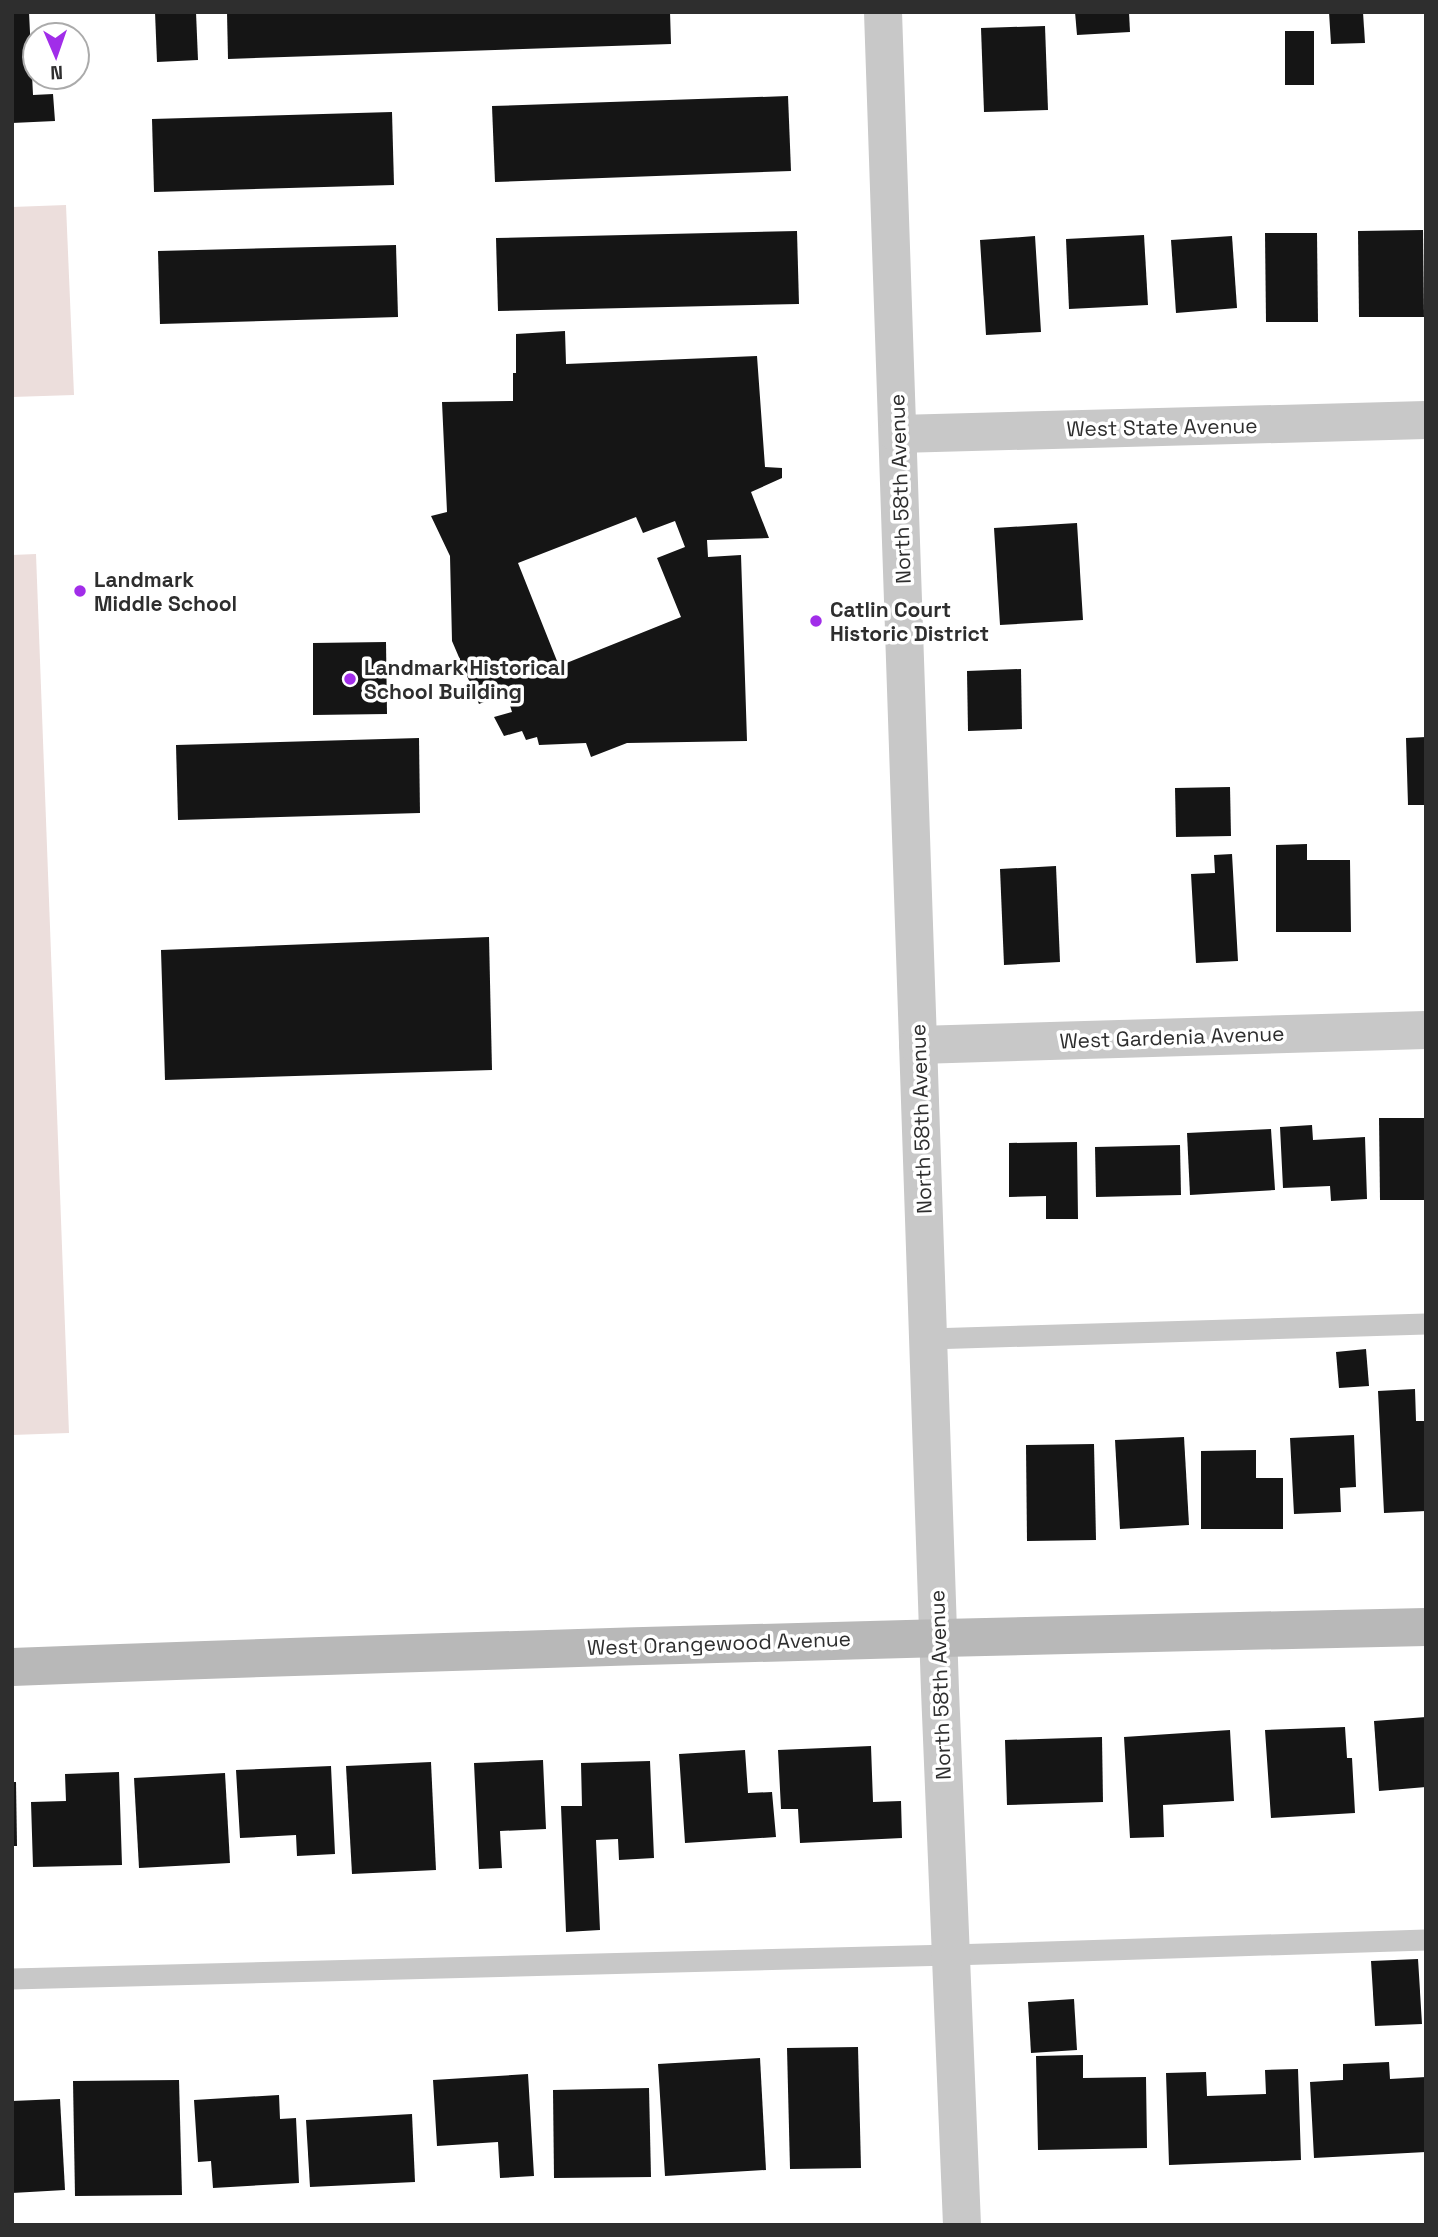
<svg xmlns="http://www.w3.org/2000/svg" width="1438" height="2237" viewBox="0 0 1438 2237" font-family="'Space Grotesk',sans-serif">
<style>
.green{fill:#ecdedc}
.building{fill:#151515;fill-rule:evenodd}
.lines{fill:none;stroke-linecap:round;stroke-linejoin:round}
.lane{stroke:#c8c8c8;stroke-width:21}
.street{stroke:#c8c8c8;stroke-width:38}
.secondary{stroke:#b8b8b8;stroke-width:38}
.poi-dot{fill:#a12de9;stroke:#fff;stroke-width:2.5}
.labels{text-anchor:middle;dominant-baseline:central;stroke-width:7;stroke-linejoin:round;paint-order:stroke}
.street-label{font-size:21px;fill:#2e2e2e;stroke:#fff}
.poi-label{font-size:21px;font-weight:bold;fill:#2e2e2e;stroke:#fff;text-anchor:start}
</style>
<rect width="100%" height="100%" fill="#fff"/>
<g class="green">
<polygon points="66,205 74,395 12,397 12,207"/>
<polygon points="36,554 69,1433 12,1435 12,555"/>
</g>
<g class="building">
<polygon points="12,12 29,12 33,95 53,94 55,121 12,123"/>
<polygon points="155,12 196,12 198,60 157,62"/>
<polygon points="227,12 670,12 671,44 228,59"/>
<polygon points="1075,12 1129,12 1130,32 1077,35"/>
<polygon points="1329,12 1363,12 1365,43 1331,44"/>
<polygon points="1045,26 1048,110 984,112 981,28"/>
<rect x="1285" y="31" width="29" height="54"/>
<polygon points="788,96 791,171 495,182 492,106"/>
<polygon points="392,112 394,185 154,192 152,119"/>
<polygon points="1423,230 1424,317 1359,317 1358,231"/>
<polygon points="797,231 799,304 498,311 496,238"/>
<polygon points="1265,233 1317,233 1318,322 1266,322"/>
<polygon points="1144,235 1148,305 1069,309 1066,239"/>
<polygon points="1035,236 1041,332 986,335 980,240"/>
<polygon points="1232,236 1237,308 1176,313 1171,240"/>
<polygon points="396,245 398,317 160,324 158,251"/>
<path d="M565 331 566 364 757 356 765 467 782 468V478L751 492 769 538 707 540 708 557 741 555 747 741 627 743 591 757 586 743 539 745 537 737 526 740 522 731 504 736 494 717 512 712 506 693 479 704 452 641 450 556 431 516 447 512 442 402 513 401V373H516V334ZM636 517 643 533 675 521 685 547 657 558 681 617 559 666 518 563Z"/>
<polygon points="1077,523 1083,620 1000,625 994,528"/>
<polygon points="386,642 387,714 313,715 313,643"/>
<polygon points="1021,669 1022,729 968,731 967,671"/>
<polygon points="1426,737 1426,805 1408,805 1406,738"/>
<polygon points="419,738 420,813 178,820 176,745"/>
<polygon points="1230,787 1231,836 1176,837 1175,788"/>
<polygon points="1307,844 1307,860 1350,860 1351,932 1276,932 1276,845"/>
<polygon points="1232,854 1238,961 1196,963 1191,874 1215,873 1214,855"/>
<polygon points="1056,866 1060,962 1004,965 1000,869"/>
<polygon points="489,937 492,1070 165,1080 161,950"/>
<polygon points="1379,1118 1426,1118 1426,1200 1380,1200"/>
<polygon points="1312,1125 1313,1140 1365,1137 1367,1199 1331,1201 1330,1186 1283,1188 1280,1127"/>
<polygon points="1271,1129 1275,1190 1190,1195 1187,1133"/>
<polygon points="1077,1142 1078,1219 1046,1219 1046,1196 1009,1197 1009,1143"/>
<polygon points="1180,1145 1181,1195 1096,1197 1095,1147"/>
<polygon points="1366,1349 1369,1386 1339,1388 1336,1352"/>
<polygon points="1415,1389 1416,1421 1426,1421 1426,1511 1384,1513 1378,1391"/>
<polygon points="1354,1435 1356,1487 1340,1488 1341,1512 1294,1514 1290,1438"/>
<polygon points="1184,1437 1189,1525 1120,1529 1115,1440"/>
<polygon points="1094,1444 1096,1540 1027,1541 1026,1445"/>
<polygon points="1256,1450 1256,1478 1283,1478 1283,1529 1201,1529 1201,1451"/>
<polygon points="1426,1717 1426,1787 1379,1791 1374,1721"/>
<polygon points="1345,1727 1347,1758 1352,1758 1355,1813 1271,1818 1265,1730"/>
<polygon points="1230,1730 1234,1801 1163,1805 1164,1837 1130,1838 1124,1737"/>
<polygon points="1102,1737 1103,1802 1007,1805 1005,1740"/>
<polygon points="871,1746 873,1802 901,1801 902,1838 800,1843 798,1809 781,1809 778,1750"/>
<polygon points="745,1750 748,1793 772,1792 776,1837 685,1843 679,1754"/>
<polygon points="543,1760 546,1829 500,1831 502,1868 479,1869 474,1763"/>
<polygon points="650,1761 654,1858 619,1860 618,1839 596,1840 600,1930 566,1932 561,1806 582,1806 581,1763"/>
<polygon points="431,1762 436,1870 352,1874 346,1766"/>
<polygon points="331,1766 335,1854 297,1856 296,1835 240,1838 236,1770"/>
<polygon points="119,1772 122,1865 33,1867 31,1802 66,1801 65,1774"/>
<polygon points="225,1773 230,1863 139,1868 134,1778"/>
<polygon points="12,1782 16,1782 17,1846 12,1846"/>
<polygon points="1418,1959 1422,2024 1375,2026 1371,1961"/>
<polygon points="1074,1999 1077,2050 1031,2053 1028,2002"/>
<polygon points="858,2047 861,2168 790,2169 787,2048"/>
<polygon points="1083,2055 1083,2078 1146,2077 1147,2148 1038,2150 1036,2056"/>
<polygon points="760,2058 766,2170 665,2176 658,2064"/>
<polygon points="1389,2062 1390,2079 1426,2077 1426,2152 1314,2158 1310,2082 1343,2080 1343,2064"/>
<polygon points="1298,2069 1301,2160 1169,2165 1166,2073 1206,2072 1207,2096 1266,2094 1265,2070"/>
<polygon points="528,2074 534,2176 500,2178 498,2142 437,2146 433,2080"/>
<polygon points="179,2080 182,2195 75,2196 73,2081"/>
<polygon points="649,2088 651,2177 554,2178 553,2090"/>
<polygon points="279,2095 280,2119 296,2118 299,2183 213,2188 211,2161 198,2162 194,2100"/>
<polygon points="60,2099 65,2190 12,2193 12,2101"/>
<polygon points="412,2114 415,2182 310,2187 306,2120"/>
</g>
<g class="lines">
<g class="lane">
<polyline points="929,1339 1426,1324"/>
<polyline points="12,1979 951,1955 1426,1940"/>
</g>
<g class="street">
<polyline points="883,12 940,1690 962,2225"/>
<polyline points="898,434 1426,420"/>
<polyline points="918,1045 1426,1030"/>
</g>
<path class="secondary" d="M12 1667C483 1649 954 1637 1426 1627"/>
</g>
<g class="poi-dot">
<circle cx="80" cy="591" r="7"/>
<circle cx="816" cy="621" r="7"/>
<circle cx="350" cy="679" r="7"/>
</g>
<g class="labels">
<g class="street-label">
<text transform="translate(1162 427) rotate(-1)">West State Avenue</text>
<text transform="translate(900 489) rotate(-92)">North 58th Avenue</text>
<text transform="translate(1172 1037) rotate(-2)">West Gardenia Avenue</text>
<text transform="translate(921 1119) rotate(-92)">North 58th Avenue</text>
<text transform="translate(719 1643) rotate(-2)">West Orangewood Avenue</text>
<text transform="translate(940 1685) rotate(-92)">North 58th Avenue</text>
</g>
<g class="poi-label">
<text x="94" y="579">Landmark<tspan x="94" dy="24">Middle School</tspan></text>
<text x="830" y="609">Catlin Court<tspan x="830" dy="24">Historic District</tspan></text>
<text x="364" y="667">Landmark Historical<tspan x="364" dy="24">School Building</tspan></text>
</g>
</g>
<rect width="1438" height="2237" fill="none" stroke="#2e2e2e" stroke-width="28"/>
<g transform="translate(56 56) rotate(178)"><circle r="33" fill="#ffffff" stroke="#ababab" stroke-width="2"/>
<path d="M0-5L12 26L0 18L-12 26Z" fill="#a12de9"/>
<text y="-10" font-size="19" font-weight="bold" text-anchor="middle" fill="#2e2e2e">N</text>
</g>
</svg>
